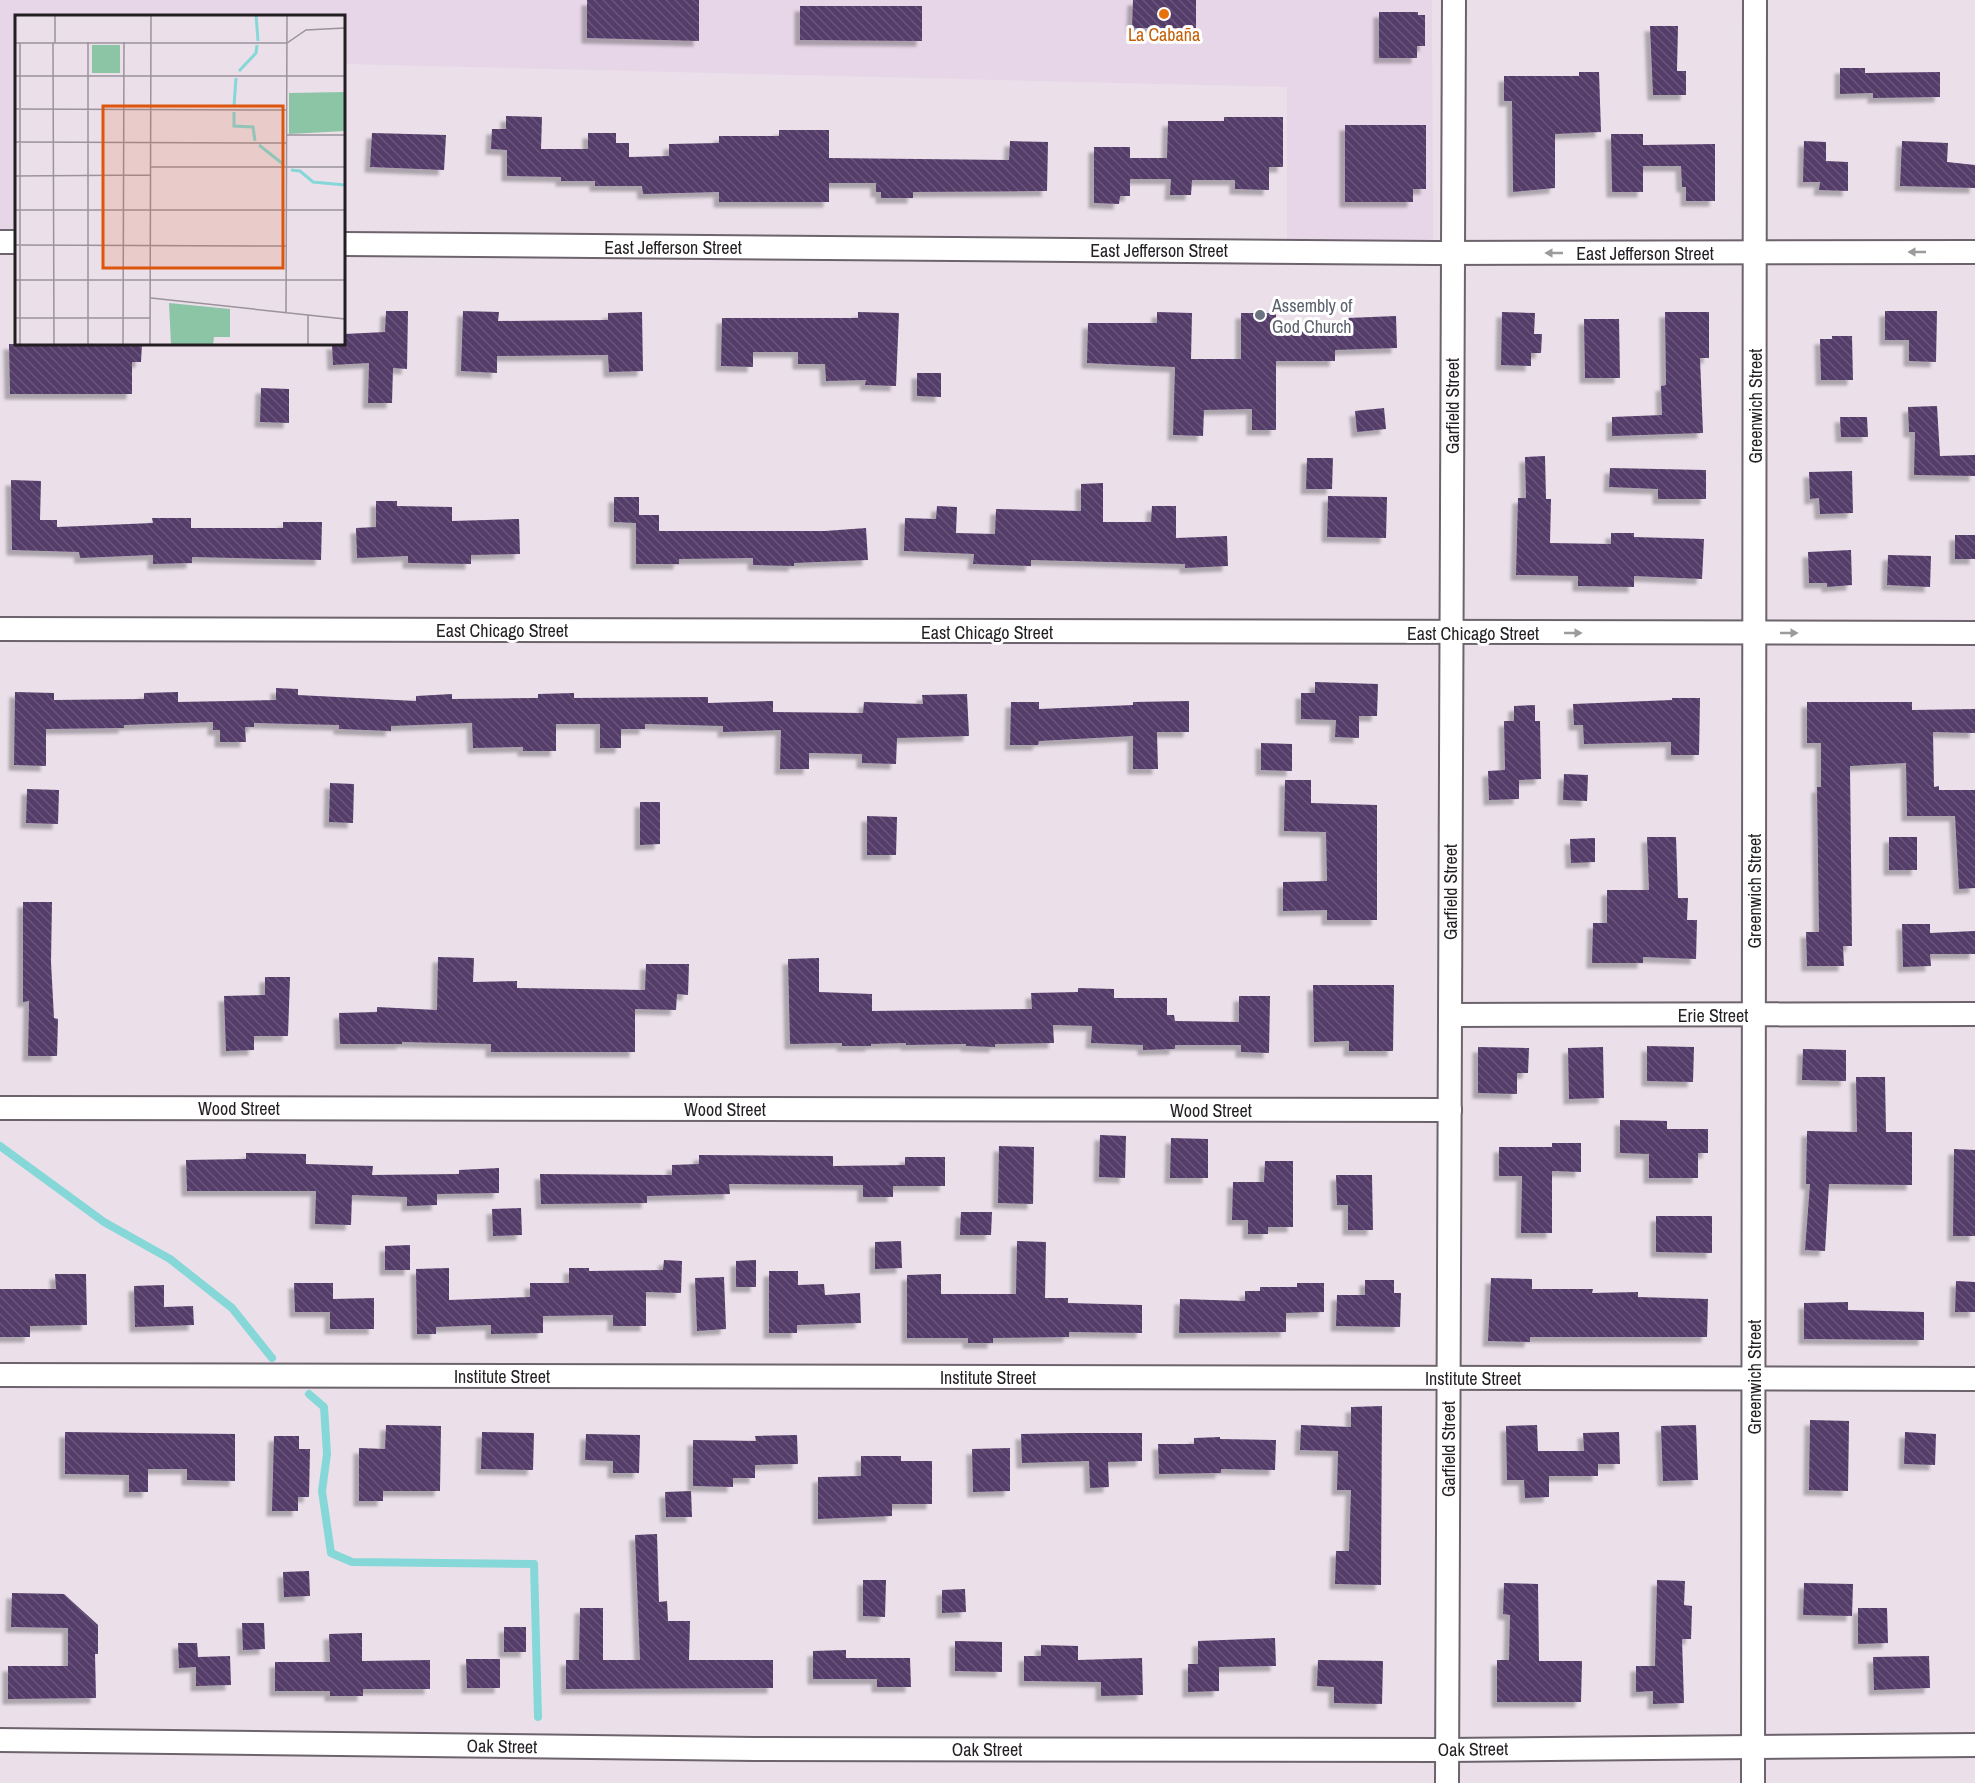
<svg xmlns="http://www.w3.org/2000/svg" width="1975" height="1783" viewBox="0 0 1975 1783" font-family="'Archivo Narrow',sans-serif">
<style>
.built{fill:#e7d6e7}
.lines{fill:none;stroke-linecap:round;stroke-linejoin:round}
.stream{stroke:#86d7d8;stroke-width:8}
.building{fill:url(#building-back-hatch);filter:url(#shadow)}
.minor-casing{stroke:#6c636c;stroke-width:26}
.minor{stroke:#fff;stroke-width:22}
.oneway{fill:#9c9a9c}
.food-dot{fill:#e8710a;stroke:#fff;stroke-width:2}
.worship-dot{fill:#6b7280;stroke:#fff;stroke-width:2}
.labels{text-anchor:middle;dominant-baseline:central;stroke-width:6;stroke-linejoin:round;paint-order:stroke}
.food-label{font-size:18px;fill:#c56008;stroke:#fff}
.street-label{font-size:18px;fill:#221e22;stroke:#fff}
.worship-label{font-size:18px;fill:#5b616d;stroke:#fff;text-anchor:start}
.inset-river{fill:none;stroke:#86d7d8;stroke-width:3}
.inset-road{fill:none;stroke:#9b929a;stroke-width:1.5}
.view{fill:#de560d;fill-opacity:0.15;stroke:#de560d;stroke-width:3}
.inset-edge{fill:none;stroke:#221e22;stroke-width:3}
</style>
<defs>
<pattern id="building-back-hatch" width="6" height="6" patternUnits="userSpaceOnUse" patternTransform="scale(1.5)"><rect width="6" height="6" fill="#553c69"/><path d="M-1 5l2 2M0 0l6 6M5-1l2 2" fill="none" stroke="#6a567a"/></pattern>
<filter id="shadow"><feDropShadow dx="-5.5" dy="5.5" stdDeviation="1.5" flood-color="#0004"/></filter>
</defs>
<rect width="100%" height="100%" fill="#ebe0ea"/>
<polygon class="built" points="0,0 1432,0 1433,241 1287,240 1287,87 344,64 344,16 16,16 16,233 5,233 0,230"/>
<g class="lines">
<g class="stream">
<polyline points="0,1146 104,1222 170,1259 232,1308 272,1358"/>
<polyline points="309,1394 324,1407 327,1454 322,1491 331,1553 352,1562 534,1564 538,1717"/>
</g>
</g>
<g class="building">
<polygon points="587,0 699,0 699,41 587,38"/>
<polygon points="1133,0 1196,0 1196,28 1132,28"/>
<polygon points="800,6 922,6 922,41 800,40"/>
<polygon points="1379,12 1418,12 1418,15 1425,15 1425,46 1417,46 1417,58 1379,58"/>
<polygon points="1650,26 1678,26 1677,71 1686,71 1686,95 1653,95"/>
<polygon points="1840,68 1865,68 1865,73 1940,72 1940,97 1873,98 1873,93 1840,94"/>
<polygon points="1579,72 1599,72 1601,132 1555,134 1555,188 1513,192 1512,101 1504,101 1504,76 1579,76"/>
<polygon points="506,116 542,117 541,149 588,149 588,133 616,133 616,143 629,143 629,157 669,156 669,144 719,143 719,136 779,136 779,130 829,130 829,158 1009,160 1010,141 1048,142 1047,191 913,192 913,198 881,198 881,192 876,192 876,183 829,183 829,202 719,202 719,192 643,194 642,186 595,186 595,181 561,181 561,177 507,176 507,150 491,149 492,129 506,129"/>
<polygon points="1224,117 1283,117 1283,167 1269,167 1269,190 1235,189 1235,180 1192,180 1191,195 1170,195 1171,179 1130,179 1130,196 1120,196 1119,204 1094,203 1094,147 1130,147 1130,158 1167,158 1168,121 1224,121"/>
<polygon points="1345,125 1426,125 1426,189 1413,189 1413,202 1345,202"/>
<polygon points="372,133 446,135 444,170 370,167"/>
<polygon points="1611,134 1643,134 1643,145 1715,144 1715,201 1686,201 1686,187 1682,187 1681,166 1643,166 1643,192 1612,192"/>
<polygon points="1804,141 1826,142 1826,161 1848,162 1848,191 1819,190 1820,182 1803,182"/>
<polygon points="1902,141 1948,143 1947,162 1975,165 1975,188 1900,186"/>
<polygon points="386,311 408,311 407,369 393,368 392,403 368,403 369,363 333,365 332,344 344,344 344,334 385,332"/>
<polygon points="463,311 499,312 498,321 608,320 608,313 642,312 643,371 609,372 608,355 497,356 497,373 461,371"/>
<polygon points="1885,311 1937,311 1936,362 1909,361 1909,340 1885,340"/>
<polygon points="858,312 899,313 896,386 865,385 866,380 826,381 825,364 798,364 798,352 753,352 753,367 721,366 722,318 858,318"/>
<polygon points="1157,312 1192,313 1191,359 1241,359 1241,313 1276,313 1276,332 1348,331 1347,318 1396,316 1397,348 1335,350 1335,361 1276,361 1276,430 1252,430 1252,409 1204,410 1203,436 1173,435 1175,367 1087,363 1088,323 1157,323"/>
<polygon points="1502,312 1535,313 1534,334 1542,334 1541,353 1531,353 1531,366 1501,365"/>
<polygon points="1665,312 1709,312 1709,358 1700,358 1703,433 1612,436 1612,417 1662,415 1661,386 1666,385"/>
<polygon points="1584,319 1619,319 1620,378 1585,378"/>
<polygon points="1832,336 1852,336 1853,380 1821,380 1820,339 1832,339"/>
<polygon points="9,344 142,344 141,362 132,362 132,394 10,394"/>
<polygon points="917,373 941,373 941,397 917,396"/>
<polygon points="261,388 289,389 289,423 260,422"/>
<polygon points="1937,406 1940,456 1975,455 1975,476 1914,475 1915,432 1909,432 1908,407"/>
<polygon points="1384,408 1386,429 1357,432 1355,411"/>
<polygon points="1840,417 1867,417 1868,437 1841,437"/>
<polygon points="1545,456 1546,499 1551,499 1550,543 1611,544 1611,533 1634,533 1634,537 1704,539 1702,579 1634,576 1634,587 1578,586 1578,576 1516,575 1518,498 1526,498 1525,457"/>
<polygon points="1307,458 1333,458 1332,489 1306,489"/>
<polygon points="1610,468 1706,470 1706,499 1658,499 1658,489 1609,487"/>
<polygon points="1852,471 1853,513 1820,514 1819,498 1810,499 1809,472"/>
<polygon points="11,480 41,481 40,520 57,520 57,527 153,523 152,518 191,518 191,528 283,528 283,522 322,522 321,560 192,557 192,563 153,564 153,555 80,558 79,552 12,550"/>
<polygon points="1103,483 1103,522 1151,522 1152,506 1176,506 1176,538 1227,536 1228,566 1185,568 1185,564 1031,560 1031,566 973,564 974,554 904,551 905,518 936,519 937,506 957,507 956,533 995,534 996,509 1081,511 1081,484"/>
<polygon points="1328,496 1387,497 1386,538 1327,537"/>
<polygon points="614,497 639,497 639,515 659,515 659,531 825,531 866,528 868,560 794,563 794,566 753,565 753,558 679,559 679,564 636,564 636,523 614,522"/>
<polygon points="376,501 397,501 397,506 452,507 452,521 519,519 520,554 471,555 471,564 408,563 408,556 357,558 356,528 376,527"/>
<rect x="1955" y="535" width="20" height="24"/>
<polygon points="1851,550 1852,585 1827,587 1827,583 1809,583 1808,552"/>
<polygon points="1888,555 1931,556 1930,587 1887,585"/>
<polygon points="1315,682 1378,684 1377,716 1359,716 1359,738 1335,737 1336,720 1301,719 1301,693 1315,693"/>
<polygon points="276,688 298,689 298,695 416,701 416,696 452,694 452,699 538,698 538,694 574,693 574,698 708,697 708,703 773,701 773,712 863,713 864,702 923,704 922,695 967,694 969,736 897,738 896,764 862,763 862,754 809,753 809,769 780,769 781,730 723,732 723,726 645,724 645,729 621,729 621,748 600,748 600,724 556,724 556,751 523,751 523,747 473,748 472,723 391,726 391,731 339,729 339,725 254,723 254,727 245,727 246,742 220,742 220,730 213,730 213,722 124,725 124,728 46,729 46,766 14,765 15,692 54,693 54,700 144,699 144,693 178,692 178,702 276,700"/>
<polygon points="1672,698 1700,698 1699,755 1671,755 1671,742 1584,744 1583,725 1574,725 1573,704 1672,700"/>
<polygon points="1189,701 1189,732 1157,732 1158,769 1133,769 1133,736 1039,741 1038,745 1010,745 1011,702 1039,702 1039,709 1133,705 1133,702"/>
<polygon points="1807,702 1912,702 1912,710 1975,709 1975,733 1933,732 1934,787 1939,786 1939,790 1975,790 1975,888 1959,889 1955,816 1907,816 1906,763 1850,766 1852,946 1843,946 1844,966 1807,966 1806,932 1819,932 1817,787 1821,787 1821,743 1807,743"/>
<polygon points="1535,705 1535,721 1540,721 1541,779 1519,780 1519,799 1489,800 1488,771 1505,770 1504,721 1514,721 1514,706"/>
<polygon points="1261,743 1292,744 1292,771 1261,770"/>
<polygon points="1564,774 1588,775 1587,801 1563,800"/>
<polygon points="1285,780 1311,780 1311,803 1377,805 1377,920 1327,920 1327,910 1283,911 1283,882 1327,881 1326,832 1284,831"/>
<polygon points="330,783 354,784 353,823 329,822"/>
<polygon points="27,789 59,790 58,824 26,823"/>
<polygon points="640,802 660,802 660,844 640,845"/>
<polygon points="867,816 897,817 896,855 867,855"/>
<polygon points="1647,837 1676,837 1678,898 1688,898 1687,920 1697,920 1696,959 1643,957 1643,963 1592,963 1593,923 1607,923 1607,890 1649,890"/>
<rect x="1889" y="837" width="28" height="33"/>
<polygon points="1595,838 1595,862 1571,863 1570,839"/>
<polygon points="23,902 52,902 51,962 54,1018 58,1019 57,1056 28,1056 29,1001 23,1002"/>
<polygon points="1902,924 1930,924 1930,933 1975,931 1975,954 1930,954 1931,966 1903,967"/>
<polygon points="438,957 474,958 473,982 517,981 517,988 645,990 646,964 689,964 688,995 677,994 676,1010 635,1009 635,1052 491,1052 491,1044 402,1042 402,1044 340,1044 339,1013 377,1012 377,1007 437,1010"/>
<polygon points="819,958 819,992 872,994 872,1011 1032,1009 1031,993 1078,992 1078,988 1114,989 1114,998 1167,998 1167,1015 1174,1015 1175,1021 1239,1022 1239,996 1270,996 1269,1053 1241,1052 1241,1045 1175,1045 1175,1049 1143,1050 1143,1045 1091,1043 1092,1026 1053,1025 1054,1043 995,1044 995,1047 966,1046 966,1044 906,1045 906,1043 871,1044 871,1046 842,1046 842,1043 790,1044 788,959"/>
<polygon points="265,977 290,977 288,1036 254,1036 254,1050 226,1051 224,996 265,995"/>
<polygon points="1313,985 1394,985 1393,1051 1349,1051 1349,1041 1314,1042"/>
<polygon points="1647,1046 1694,1047 1693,1082 1647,1081"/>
<polygon points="1478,1047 1529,1048 1528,1073 1517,1073 1517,1094 1478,1093"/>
<polygon points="1603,1047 1604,1098 1569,1099 1568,1048"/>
<polygon points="1803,1049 1846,1050 1846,1081 1802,1080"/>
<polygon points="1856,1077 1885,1077 1886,1132 1912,1132 1912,1185 1829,1184 1825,1251 1805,1250 1810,1184 1806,1184 1807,1131 1857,1132"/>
<polygon points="1620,1120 1667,1121 1667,1129 1708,1129 1708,1153 1698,1153 1698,1178 1649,1178 1649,1154 1620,1153"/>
<polygon points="1100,1135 1126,1136 1125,1178 1099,1177"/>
<polygon points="1171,1138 1208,1139 1208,1178 1170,1178"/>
<polygon points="1552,1143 1581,1143 1581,1172 1552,1171 1552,1233 1521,1233 1522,1176 1499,1176 1499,1147 1552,1147"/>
<polygon points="999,1146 1034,1147 1033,1204 998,1203"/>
<polygon points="1954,1149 1975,1150 1975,1236 1953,1236"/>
<polygon points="246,1153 306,1154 306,1164 373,1166 372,1175 459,1174 459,1170 499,1168 499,1193 437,1194 437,1205 407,1206 407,1197 352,1195 351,1225 315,1224 316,1191 187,1191 186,1160 246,1159"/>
<polygon points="699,1155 833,1156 833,1166 905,1165 905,1157 945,1157 945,1186 893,1186 893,1197 863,1197 863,1185 729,1184 730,1194 647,1196 647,1203 541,1204 540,1174 672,1175 672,1165 699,1164"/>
<polygon points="1265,1161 1293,1161 1293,1227 1268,1227 1268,1234 1248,1234 1248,1220 1232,1220 1233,1182 1264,1182"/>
<polygon points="1336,1175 1372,1175 1373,1230 1348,1230 1348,1205 1337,1205"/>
<polygon points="521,1208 522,1235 493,1236 492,1209"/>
<polygon points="961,1212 992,1212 991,1235 960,1235"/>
<polygon points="1656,1216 1712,1216 1712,1253 1656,1252"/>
<polygon points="901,1241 902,1268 875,1269 875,1242"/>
<polygon points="1017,1241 1046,1242 1045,1298 1068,1298 1068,1303 1142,1305 1142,1333 1069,1332 1069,1337 993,1338 993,1343 968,1343 968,1338 907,1338 907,1275 941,1274 941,1294 1016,1294"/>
<polygon points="410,1245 410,1270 385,1270 385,1246"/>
<polygon points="664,1260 682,1261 681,1293 646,1292 646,1326 613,1326 613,1315 543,1316 543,1333 491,1334 491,1325 436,1327 436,1334 417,1334 416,1269 449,1268 449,1300 530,1297 530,1283 569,1283 569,1268 589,1268 589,1271 663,1270"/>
<polygon points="756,1260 756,1287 736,1287 736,1261"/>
<polygon points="769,1271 798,1271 798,1285 824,1284 825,1295 860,1293 861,1323 797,1325 797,1333 769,1333"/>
<polygon points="55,1274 86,1274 87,1325 30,1326 30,1337 0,1337 0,1289 56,1289"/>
<polygon points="724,1277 726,1329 697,1331 695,1278"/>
<polygon points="1491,1278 1532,1279 1532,1289 1593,1289 1592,1293 1638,1292 1638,1297 1708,1299 1707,1337 1530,1337 1530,1342 1488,1341"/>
<polygon points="1365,1280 1394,1280 1394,1293 1401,1293 1400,1327 1336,1326 1337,1295 1365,1295"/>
<polygon points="1956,1281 1975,1282 1975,1312 1955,1312"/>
<polygon points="294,1283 333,1283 333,1299 374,1298 374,1329 330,1329 330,1312 295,1312"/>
<polygon points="1297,1283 1324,1283 1324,1312 1286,1313 1286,1332 1179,1333 1180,1299 1245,1301 1245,1291 1260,1291 1260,1287 1297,1287"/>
<polygon points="164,1285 164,1307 193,1306 194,1325 135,1327 134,1286"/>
<polygon points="1848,1302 1848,1310 1924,1312 1924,1340 1804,1339 1804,1303"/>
<polygon points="1382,1406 1381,1585 1335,1584 1336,1551 1349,1551 1351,1490 1337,1490 1338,1451 1300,1450 1301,1425 1351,1427 1351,1407"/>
<polygon points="1810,1420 1849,1421 1848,1491 1809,1490"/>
<polygon points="386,1425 441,1426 440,1491 383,1491 383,1501 359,1501 359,1448 385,1449"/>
<polygon points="1537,1425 1538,1451 1584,1451 1583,1433 1619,1432 1620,1464 1598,1464 1598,1476 1549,1476 1549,1497 1525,1498 1524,1480 1507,1480 1506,1426"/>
<polygon points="1696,1425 1698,1480 1663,1481 1661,1426"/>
<polygon points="65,1432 235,1434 235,1481 187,1480 187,1469 148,1469 148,1492 129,1492 129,1475 65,1474"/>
<polygon points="482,1432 534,1433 533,1470 481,1469"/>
<polygon points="1905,1432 1936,1434 1935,1465 1904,1464"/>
<polygon points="1074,1433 1142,1433 1142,1461 1108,1462 1109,1487 1090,1488 1089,1461 1022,1463 1021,1434"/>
<polygon points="586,1434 640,1435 639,1473 613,1473 613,1461 585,1460"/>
<polygon points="797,1435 798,1464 755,1465 755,1478 733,1478 733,1487 693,1486 693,1440 756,1441 755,1436"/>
<polygon points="274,1436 299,1436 299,1449 310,1449 309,1497 298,1497 298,1511 272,1511"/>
<polygon points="1220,1437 1220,1439 1276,1440 1275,1470 1221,1469 1221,1473 1159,1474 1158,1444 1194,1444 1194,1438"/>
<polygon points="1010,1448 1010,1491 973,1492 972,1449"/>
<polygon points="861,1456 901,1456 901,1461 932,1461 932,1504 892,1504 892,1516 818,1519 818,1477 861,1476"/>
<polygon points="691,1491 692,1517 666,1517 665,1492"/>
<polygon points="657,1534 659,1602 667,1601 668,1621 690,1621 689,1660 773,1660 773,1688 566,1689 566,1660 579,1660 580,1608 603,1608 603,1660 640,1660 635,1535"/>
<polygon points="309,1571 310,1596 284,1597 283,1572"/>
<polygon points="863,1580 886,1580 885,1617 863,1616"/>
<polygon points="1657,1580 1685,1581 1684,1605 1692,1606 1691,1639 1682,1639 1684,1703 1653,1704 1653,1691 1636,1692 1636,1666 1655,1666"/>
<polygon points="1504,1583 1538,1584 1539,1661 1582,1661 1581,1702 1497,1702 1497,1660 1509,1660 1510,1615 1503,1614"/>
<polygon points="1804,1583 1853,1584 1852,1616 1803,1615"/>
<polygon points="965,1589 966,1612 942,1613 942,1590"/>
<polygon points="12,1593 64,1594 98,1625 98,1654 95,1654 96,1698 8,1699 8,1666 68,1666 68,1628 11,1627"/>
<polygon points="1858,1608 1887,1608 1888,1643 1858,1644"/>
<polygon points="242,1623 264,1623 265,1649 243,1650"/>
<rect x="504" y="1627" width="22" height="25"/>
<polygon points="362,1633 362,1661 430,1660 430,1689 363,1689 363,1696 330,1696 330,1691 275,1691 275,1662 330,1662 329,1634"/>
<polygon points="1275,1638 1276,1666 1219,1667 1219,1691 1188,1692 1188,1664 1198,1664 1198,1641"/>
<polygon points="955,1641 1002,1642 1002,1672 955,1671"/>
<polygon points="178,1643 197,1643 198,1657 230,1656 231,1685 196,1686 196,1667 179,1668"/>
<polygon points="1041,1645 1078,1646 1078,1660 1142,1658 1143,1695 1101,1696 1101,1682 1024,1681 1024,1656 1041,1656"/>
<polygon points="846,1650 846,1658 910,1658 911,1687 877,1687 877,1679 813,1679 813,1651"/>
<polygon points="1929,1656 1930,1688 1874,1690 1873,1657"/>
<polygon points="466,1659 500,1659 500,1688 467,1688"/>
<polygon points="1318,1660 1383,1661 1382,1704 1334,1703 1334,1687 1317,1686"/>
</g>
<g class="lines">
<defs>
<g id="minor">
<polyline points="0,242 16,242"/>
<polyline points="344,244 1435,253 1975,252"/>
<polyline points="0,629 1975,633"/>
<polyline points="1450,1015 1975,1014"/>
<polyline points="0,1108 1450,1110"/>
<polyline points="0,1375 1975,1379"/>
<polyline points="0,1740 755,1749 1447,1750 1975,1745"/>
<polyline points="1447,1783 1454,0"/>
<polyline points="1753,1783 1755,0"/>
</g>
</defs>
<use href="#minor" class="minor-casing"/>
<use href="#minor" class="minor"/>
</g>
<defs><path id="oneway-solid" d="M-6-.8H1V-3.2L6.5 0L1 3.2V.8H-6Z" transform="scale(1.5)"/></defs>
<g class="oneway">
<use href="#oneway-solid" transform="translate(1917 252) rotate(180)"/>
<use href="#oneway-solid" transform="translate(1554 253) rotate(180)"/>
<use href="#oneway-solid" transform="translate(1573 633)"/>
<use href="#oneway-solid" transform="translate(1789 633)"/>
</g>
<circle class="food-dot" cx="1164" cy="14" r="6"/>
<circle class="worship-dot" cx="1260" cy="315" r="6"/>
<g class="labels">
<g class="food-label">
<text x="1164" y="34">La Cabaña</text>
</g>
<g class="street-label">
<text x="673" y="247">East Jefferson Street</text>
<text x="1159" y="250">East Jefferson Street</text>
<text x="1645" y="253">East Jefferson Street</text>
<text transform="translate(1452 406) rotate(-90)">Garfield Street</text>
<text transform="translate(1755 406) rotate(-90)">Greenwich Street</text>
<text x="502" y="630">East Chicago Street</text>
<text x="987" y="632">East Chicago Street</text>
<text x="1473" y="633">East Chicago Street</text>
<text transform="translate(1754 891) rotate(-90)">Greenwich Street</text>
<text transform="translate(1450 892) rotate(-90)">Garfield Street</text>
<text x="1713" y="1015">Erie Street</text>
<text x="239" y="1108">Wood Street</text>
<text x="725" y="1109">Wood Street</text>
<text x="1211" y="1110">Wood Street</text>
<text x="502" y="1376">Institute Street</text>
<text x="988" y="1377">Institute Street</text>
<text transform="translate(1754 1377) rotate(-90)">Greenwich Street</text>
<text x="1473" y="1378">Institute Street</text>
<text transform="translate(1448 1449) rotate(-90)">Garfield Street</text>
<text transform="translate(502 1746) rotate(1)">Oak Street</text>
<text x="987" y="1749">Oak Street</text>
<text transform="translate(1473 1749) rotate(-1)">Oak Street</text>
</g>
<g class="worship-label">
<text x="1272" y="305">Assembly of<tspan x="1272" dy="21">God Church</tspan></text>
</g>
</g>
<g transform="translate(15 15)">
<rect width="330" height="330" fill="#ebe0ea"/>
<path d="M77 30H105V58H77ZM330 77V116L274 119V78ZM154 288 215 294V322H199L198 330H156Z" fill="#8bc5a6"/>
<path class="inset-river" d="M241 0 243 26M224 56 241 38 242 30M219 91 221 63M219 97V111L238 112 240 126M244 130 268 149M276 155 285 156 298 167 330 170"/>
<path class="inset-road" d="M0 28H272L291 15 330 13M5 28V330M38 28 39 330M40 28V0M0 61H330M0 94 271 95M271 120H330M0 127 271 128M136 152H330M0 161 136 160M0 195H330M0 230 271 231M0 265H330M136 283 330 304M271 298 272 0M0 303H135M73 330V27M108 330 109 27M135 330 136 0M293 330V300"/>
<path class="view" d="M88 91H268V253H88Z"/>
<rect width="330" height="330" class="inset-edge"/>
</g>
</svg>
